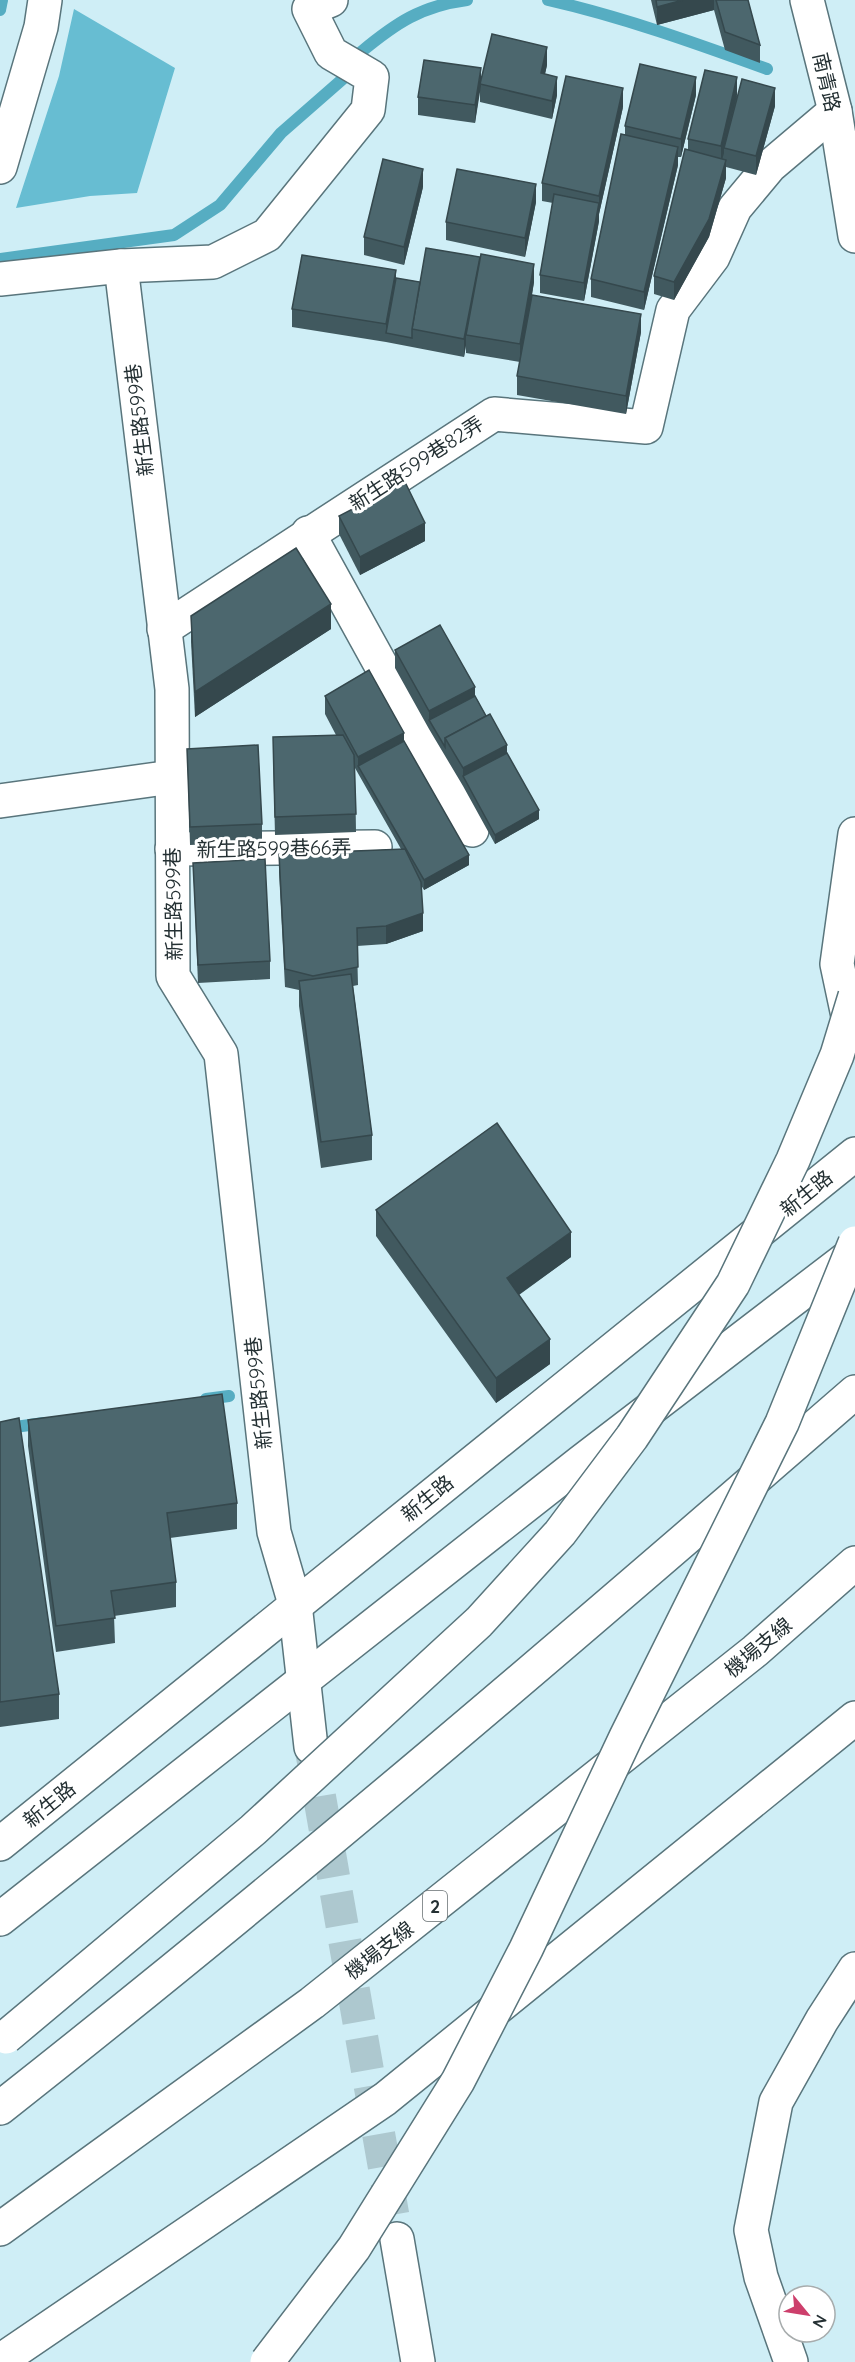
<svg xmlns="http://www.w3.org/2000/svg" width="855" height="2362" viewBox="0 0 855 2362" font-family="Quicksand,'Noto Sans TC',sans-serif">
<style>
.forest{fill:#67bdd2}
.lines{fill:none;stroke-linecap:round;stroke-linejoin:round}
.stream{stroke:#56adc2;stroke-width:12}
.minor-tunnel{stroke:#adc8cf;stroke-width:33;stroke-dasharray:33 16;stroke-linecap:butt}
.minor-casing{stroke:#59757c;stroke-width:36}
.major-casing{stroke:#59757c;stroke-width:36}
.highway-casing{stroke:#59757c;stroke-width:36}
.minor{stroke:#fff;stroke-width:33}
.major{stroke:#fff;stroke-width:33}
.highway{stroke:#fff;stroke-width:33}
.highway-bridge-casing{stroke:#59757c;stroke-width:36;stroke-linecap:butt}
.highway-bridge{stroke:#fff;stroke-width:33}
.wall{fill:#41595f}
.shaded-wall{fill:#35484d}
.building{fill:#4c676e;stroke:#35484d;stroke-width:1.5}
.labels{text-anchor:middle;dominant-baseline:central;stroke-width:6;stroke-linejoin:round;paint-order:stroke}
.shield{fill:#fff;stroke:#666e70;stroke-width:1.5}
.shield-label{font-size:18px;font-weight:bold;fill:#243033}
.street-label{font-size:20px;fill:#243033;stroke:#fff}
</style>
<rect width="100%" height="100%" fill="#cfeef6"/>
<polygon class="forest" points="74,9 175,68 137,193 90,196 16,208 59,76"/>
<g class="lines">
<g class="stream">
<path d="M548 0C623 17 695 43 767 69"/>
<polyline points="0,10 2,0"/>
<path d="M361 52C396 23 421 6 467 0"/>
<polyline points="0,259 174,235 220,205 281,133 345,77"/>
<polyline points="206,1399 229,1396"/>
<polyline points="0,1429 44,1423"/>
</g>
<polyline class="minor-tunnel" points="311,1748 397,2239"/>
<defs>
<g id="minor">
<polyline points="0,167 41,27 45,0"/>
<polyline points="121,266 213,262 267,235 368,110 372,77 331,53 309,9 331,0"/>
<polyline points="0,279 121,266 172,689 173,976 221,1054 274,1532 295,1604 311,1747"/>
<polyline points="308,533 472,830"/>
<polyline points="164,629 494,414 646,427 673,310 713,257 735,208 770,166 835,111"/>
<polyline points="0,801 172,777"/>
<polyline points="172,849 375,847"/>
<polyline points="397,2239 418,2362"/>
</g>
<g id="major">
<polyline points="807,0 835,111 855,236"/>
<polyline points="851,1030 837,964 855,834"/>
<polyline points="0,1844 855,1154"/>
<polyline points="0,1919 581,1462 855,1252"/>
</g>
<g id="highway">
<path d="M0 2108C292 1878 574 1636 855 1392"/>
<polyline points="0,2229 312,2003 755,1651 855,1563"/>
<polyline points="0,2361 385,2099 855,1718"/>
<polyline points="791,2362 761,2277 751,2230 776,2102 822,2020 855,1969"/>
</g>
</defs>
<use href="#minor" class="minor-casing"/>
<use href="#major" class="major-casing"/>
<use href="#highway" class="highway-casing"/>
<use href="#minor" class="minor"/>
<use href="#major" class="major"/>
<use href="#highway" class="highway"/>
<defs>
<g id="highway-bridge">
<polyline points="6,2037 253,1830 479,1622 560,1533 632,1437 733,1284 793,1160 837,1055 855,996"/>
<polyline points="267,2362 354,2248 458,2081 526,1949 626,1737 782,1423 855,1243"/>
</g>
</defs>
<use href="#highway-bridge" class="highway-bridge-casing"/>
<use href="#highway-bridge" class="highway-bridge"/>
</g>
<g class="wall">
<polygon points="651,0 748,0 760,45 760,63 725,50 714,10 657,25"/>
<polygon points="547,65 545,74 557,95 552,119 480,102 480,86 475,123 418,115 418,97 481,83"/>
<polygon points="696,95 681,157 678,157 678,165 644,310 591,297 591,279 625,135 625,126"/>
<polygon points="737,95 775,106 756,175 726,167 726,178 709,237 674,300 654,294 654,276 688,150 688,139"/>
<polygon points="623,107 599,214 599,221 584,301 540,293 540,275 553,203 542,201 542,183"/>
<polygon points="423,187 404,265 364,255 364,237"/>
<polygon points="536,202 525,257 446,240 446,222"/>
<polygon points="480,264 534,282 532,295 641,332 626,414 517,395 517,376 520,362 466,353 466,345 464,357 386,342 292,327 292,309 396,278 420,282"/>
<polygon points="339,516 425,541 360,575 339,534"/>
<polygon points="191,616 331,629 195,717 191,642"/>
<polygon points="395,650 475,696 507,753 539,819 495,844 463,786 429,729 395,668"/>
<polygon points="325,696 404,741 469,865 424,890 421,885 423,931 386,944 357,946 358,985 353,986 372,1135 372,1160 321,1168 299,1006 299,990 285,987 279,872 279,854 401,849 355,768 356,832 275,835 273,755 336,735 325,714"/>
<polygon points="187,749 262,824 262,842 190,845"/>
<polygon points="193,863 270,961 270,979 198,983"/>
<polygon points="376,1210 571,1257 519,1295 550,1364 496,1403 376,1236"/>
<polygon points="28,1420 237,1503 237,1529 170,1538 176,1582 176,1607 114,1616 115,1643 56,1652 28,1446"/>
<polygon points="0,1422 59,1694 59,1719 0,1727"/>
</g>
<g class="shaded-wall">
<polygon points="683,0 714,0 714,10 657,25 657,7"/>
<polygon points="547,47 547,65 541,91 541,73"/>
<polygon points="481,68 481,86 475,123 475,105"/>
<polygon points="557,77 557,95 552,119 552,101"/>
<polygon points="696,77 696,95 681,157 681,139"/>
<polygon points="737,77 737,95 724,148 724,153 721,164 721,146"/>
<polygon points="623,88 623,107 599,214 599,196"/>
<polygon points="775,88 775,106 756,175 756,156"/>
<polygon points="678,147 678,165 644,310 644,292"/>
<polygon points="726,160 726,178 709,237 674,300 674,282"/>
<polygon points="423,169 423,187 404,265 404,247"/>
<polygon points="536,184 536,202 525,257 525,238"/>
<polygon points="599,203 599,221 584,301 584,283"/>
<polygon points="480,257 480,275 466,335 466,345 464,357 464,339"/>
<polygon points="534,264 534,282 520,363 520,344"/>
<polygon points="396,270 396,288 386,333 386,342 386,324"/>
<polygon points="641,314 641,332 626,414 626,396"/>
<polygon points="425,523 425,541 360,575 360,557"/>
<polygon points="331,604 331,629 195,717 195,692"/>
<polygon points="475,687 475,706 429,720 429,729 429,711"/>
<polygon points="404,733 404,751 358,766 358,757"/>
<polygon points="507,745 507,763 463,776 463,786 463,768"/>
<polygon points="539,810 539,819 495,844 495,835"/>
<polygon points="469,855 469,865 424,890 424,880"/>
<polygon points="423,913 423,931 386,944 386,926"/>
<polygon points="571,1232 571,1257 507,1303 507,1278"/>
<polygon points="550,1339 550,1364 496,1403 496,1378"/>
</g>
<g class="building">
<polygon points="656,0 683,0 657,7"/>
<polygon points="716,0 748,0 760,45 725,32"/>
<polygon points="492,34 547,47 541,73 557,77 552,101 480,84"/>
<polygon points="424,60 481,68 475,105 418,97"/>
<polygon points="640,64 696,77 681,139 625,126"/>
<polygon points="705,70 737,77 721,146 688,139"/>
<polygon points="566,76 623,88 599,196 542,183"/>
<polygon points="742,79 775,88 756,156 724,148"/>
<polygon points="621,134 678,147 644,292 591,279"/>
<polygon points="685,149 726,160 709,219 674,282 654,276"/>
<polygon points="383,159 423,169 404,247 364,237"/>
<polygon points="457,169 536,184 525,238 446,222"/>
<polygon points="554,194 599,203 584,283 540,275"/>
<polygon points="426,248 480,257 464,339 412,329"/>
<polygon points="481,254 534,264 520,344 466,335"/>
<polygon points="302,255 396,270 386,324 292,309"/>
<polygon points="396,278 420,282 412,329 412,338 386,333"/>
<polygon points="532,295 641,314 626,396 517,376"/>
<polygon points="405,482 425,523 360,557 339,516"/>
<polygon points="296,548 331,604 195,692 191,616"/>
<polygon points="440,625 475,687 429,711 395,650"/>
<polygon points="369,670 404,733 358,757 325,696"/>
<polygon points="475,696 486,716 445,738 445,747 429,720"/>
<polygon points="490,714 507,745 463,768 445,738"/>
<polygon points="343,735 354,755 356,814 275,817 273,737"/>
<polygon points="404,741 469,855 424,880 358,766"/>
<polygon points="258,745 262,824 190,827 187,749"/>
<polygon points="507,753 539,810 495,835 463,776"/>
<polygon points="405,849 421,882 423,913 386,926 357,928 358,967 313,976 285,969 279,854"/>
<polygon points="265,859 270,961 198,965 193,863"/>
<polygon points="351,974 372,1135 321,1142 299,981"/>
<polygon points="497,1123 571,1232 507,1278 550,1339 496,1378 376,1210"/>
<polygon points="222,1394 237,1503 167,1513 176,1582 111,1591 115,1618 56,1626 28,1420"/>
<polygon points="19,1418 59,1694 0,1702 0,1422"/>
</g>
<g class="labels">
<rect class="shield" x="423" y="1891" width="24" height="30" rx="4.5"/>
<g class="shield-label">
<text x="435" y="1906">2</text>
</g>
<g class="street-label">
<text transform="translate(827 82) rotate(77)">南青路</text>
<text transform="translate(139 420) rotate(-97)">新生路599巷</text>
<text transform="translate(416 463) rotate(-33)">新生路599巷82弄</text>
<text transform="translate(274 848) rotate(-1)">新生路599巷66弄</text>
<text transform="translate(173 904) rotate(-91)">新生路599巷</text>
<text transform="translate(806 1193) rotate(-39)">新生路</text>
<text transform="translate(258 1393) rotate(-96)">新生路599巷</text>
<text transform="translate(427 1498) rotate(-39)">新生路</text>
<text transform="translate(758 1647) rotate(-40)">機場支線</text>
<text transform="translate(49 1804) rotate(-39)">新生路</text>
<text transform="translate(379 1950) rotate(-38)">機場支線</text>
</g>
</g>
<g transform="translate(807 2314) rotate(120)"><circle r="28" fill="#ffffff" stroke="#a7acad" stroke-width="1.5"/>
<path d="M0-4.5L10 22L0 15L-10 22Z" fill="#cd3f6c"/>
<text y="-9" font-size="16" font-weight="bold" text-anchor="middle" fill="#243033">N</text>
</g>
</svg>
